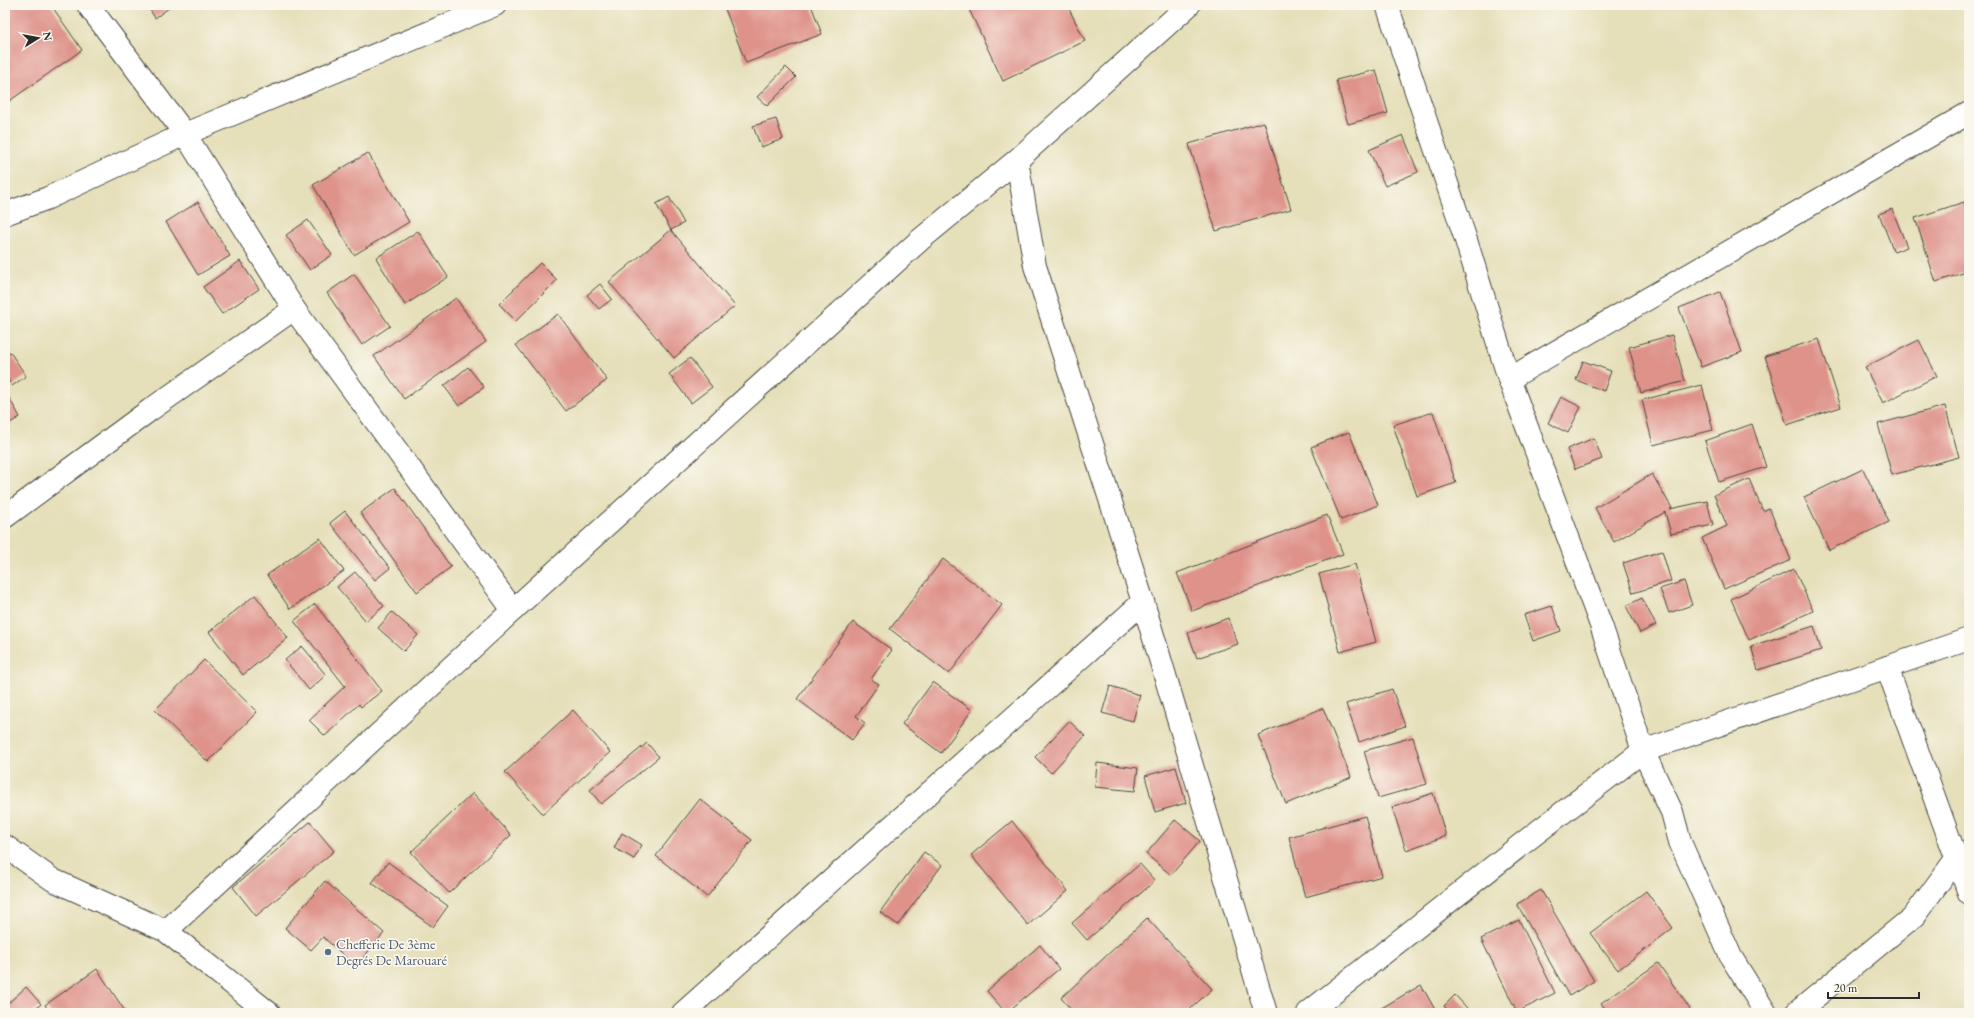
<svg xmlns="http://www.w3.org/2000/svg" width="1974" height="1018" viewBox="0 0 1974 1018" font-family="'EB Garamond',serif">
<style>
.building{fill:#de928a}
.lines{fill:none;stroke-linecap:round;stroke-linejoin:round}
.minor-casing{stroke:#474640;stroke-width:24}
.minor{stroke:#fff;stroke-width:22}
.service-dot{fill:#5c6f8a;stroke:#fbf7ec;stroke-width:1.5}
.labels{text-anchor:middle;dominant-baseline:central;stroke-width:3.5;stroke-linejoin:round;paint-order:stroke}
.service-label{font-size:14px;fill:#4e5e75;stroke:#fbf7ec;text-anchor:start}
</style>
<rect width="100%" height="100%" fill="#fbf7ec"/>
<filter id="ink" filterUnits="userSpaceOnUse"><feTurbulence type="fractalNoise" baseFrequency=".025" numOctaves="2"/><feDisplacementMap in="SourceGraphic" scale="8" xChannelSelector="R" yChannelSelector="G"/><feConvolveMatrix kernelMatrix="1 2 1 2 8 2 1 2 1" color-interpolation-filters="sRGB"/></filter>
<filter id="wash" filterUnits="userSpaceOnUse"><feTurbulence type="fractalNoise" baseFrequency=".012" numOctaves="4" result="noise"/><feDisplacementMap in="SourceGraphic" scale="16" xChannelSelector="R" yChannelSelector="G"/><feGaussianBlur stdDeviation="0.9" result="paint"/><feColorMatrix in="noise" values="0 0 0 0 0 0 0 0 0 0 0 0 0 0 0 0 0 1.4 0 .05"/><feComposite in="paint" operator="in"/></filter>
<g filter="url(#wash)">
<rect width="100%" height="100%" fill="#e5dfba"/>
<g id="blocks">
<g class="building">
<polygon points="5,5 51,5 82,50 5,104"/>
<polygon points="147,5 173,5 155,18"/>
<polygon points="735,5 811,5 822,34 746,63 725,9"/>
<polygon points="967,5 1067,5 1085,41 1003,81"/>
<polygon points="786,67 796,77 767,106 757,97"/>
<polygon points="1376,70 1388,113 1348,124 1336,80"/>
<polygon points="776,119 783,139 761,147 753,126"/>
<polygon points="1264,122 1291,209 1216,231 1189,144"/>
<polygon points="1403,135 1418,172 1385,186 1369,150"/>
<polygon points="368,153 409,222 354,255 313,185"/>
<polygon points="669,197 684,223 671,230 656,204"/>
<polygon points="198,202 230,256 198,275 166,222"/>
<polygon points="1964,202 1969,217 1969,271 1936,282 1915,218"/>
<polygon points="1892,209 1907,247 1894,252 1879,214"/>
<polygon points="308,220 332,255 310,270 286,235"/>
<polygon points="671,230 735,306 674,358 609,282"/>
<polygon points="418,231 448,277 405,305 376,258"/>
<polygon points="240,261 259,289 222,314 203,287"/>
<polygon points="540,263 557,280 516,321 499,304"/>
<polygon points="354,274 390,326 362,345 327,293"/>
<polygon points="600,284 612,299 599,309 587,295"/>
<polygon points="1720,292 1742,352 1701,367 1679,308"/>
<polygon points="456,298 486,342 404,399 374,356"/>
<polygon points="558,314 607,380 566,411 516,345"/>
<polygon points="1672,335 1685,381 1641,393 1629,347"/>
<polygon points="1819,339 1841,407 1787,425 1765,356"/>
<polygon points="1919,340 1937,376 1883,403 1865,367"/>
<polygon points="10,352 26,376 12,386 5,375 5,355"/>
<polygon points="690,358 712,387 691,403 669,374"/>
<polygon points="1583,361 1611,371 1604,391 1576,380"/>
<polygon points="468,367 484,387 459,406 444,386"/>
<polygon points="1702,385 1713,430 1653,445 1642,400"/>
<polygon points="5,391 20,417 5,426"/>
<polygon points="1561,397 1581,407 1568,433 1548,423"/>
<polygon points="1945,406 1959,457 1892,475 1878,424"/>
<polygon points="1433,412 1456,483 1417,496 1393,425"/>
<polygon points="1752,424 1766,467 1719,482 1705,441"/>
<polygon points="1349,432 1378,505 1341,520 1311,447"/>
<polygon points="1594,438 1602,459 1575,469 1567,449"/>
<polygon points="1863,469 1889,522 1829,550 1804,497"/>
<polygon points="1652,474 1672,508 1670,509 1707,501 1713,525 1671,534 1665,512 1614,542 1595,508"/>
<polygon points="1749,479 1763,511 1769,508 1791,560 1724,589 1702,538 1727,526 1714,495"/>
<polygon points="395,488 451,567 417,592 360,513"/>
<polygon points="345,511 390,568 375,580 330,523"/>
<polygon points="1327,515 1343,554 1192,611 1177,573"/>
<polygon points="320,538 344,571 290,609 267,575"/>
<polygon points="1662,551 1671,581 1633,593 1623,563"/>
<polygon points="943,559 1002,605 949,674 890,629"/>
<polygon points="1355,564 1376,642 1340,652 1319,574"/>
<polygon points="1794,569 1813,611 1749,640 1731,599"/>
<polygon points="355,572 384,606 366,621 337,587"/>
<polygon points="1684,581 1692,605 1669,613 1660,589"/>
<polygon points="255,595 288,638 243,675 209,632"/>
<polygon points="1642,598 1656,625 1640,633 1626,606"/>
<polygon points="315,604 382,691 361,707 359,704 325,736 309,720 345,686 294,621"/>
<polygon points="1552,606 1561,631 1533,641 1524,615"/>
<polygon points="392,612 418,635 404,651 378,628"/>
<polygon points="1228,618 1238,644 1197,658 1188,633"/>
<polygon points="853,622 892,650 871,679 879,684 856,716 865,723 852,740 797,699"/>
<polygon points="1814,626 1821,650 1758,670 1751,646"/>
<polygon points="302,646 326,675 309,690 285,660"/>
<polygon points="204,660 257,712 208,762 155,710"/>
<polygon points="933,682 972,710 941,753 902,724"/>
<polygon points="1110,686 1140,695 1133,721 1102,713"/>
<polygon points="1392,689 1405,726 1359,742 1346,704"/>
<polygon points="1323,708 1351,777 1286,804 1258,735"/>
<polygon points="573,710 610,752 543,814 505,772"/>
<polygon points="1069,721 1085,736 1051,773 1035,757"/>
<polygon points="1413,737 1427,784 1378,798 1364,751"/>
<polygon points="647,743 659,757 601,804 590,790"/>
<polygon points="1097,763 1138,768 1135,791 1095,787"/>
<polygon points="1176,767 1186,803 1155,812 1145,776"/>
<polygon points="473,793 511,835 449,893 411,852"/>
<polygon points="1433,793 1446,836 1406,850 1392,807"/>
<polygon points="700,799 752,840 707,897 656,856"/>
<polygon points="1365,816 1382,876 1305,897 1289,837"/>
<polygon points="1175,820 1200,841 1171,875 1146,854"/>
<polygon points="1012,821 1068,891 1028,925 971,855"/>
<polygon points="310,822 334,851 256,916 233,887"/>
<polygon points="622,833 642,845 634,859 614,848"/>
<polygon points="924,852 942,865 898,925 880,912"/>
<polygon points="388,862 448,906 433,927 372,883"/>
<polygon points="1140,864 1155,881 1087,940 1072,923"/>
<polygon points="325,881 384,933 356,966 323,937 311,950 285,928"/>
<polygon points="1541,890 1594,981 1569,996 1517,904"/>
<polygon points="1646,891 1673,928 1618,970 1590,933"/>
<polygon points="1147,918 1212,989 1186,1013 1074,1013 1061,998"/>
<polygon points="1519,920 1555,993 1517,1012 1481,939"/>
<polygon points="1040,945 1059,969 1006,1013 987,991"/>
<polygon points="1658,963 1690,1009 1684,1013 1608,1013 1601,1003"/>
<polygon points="97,969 125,1011 122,1013 50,1013 45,1005"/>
<polygon points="1421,985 1437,1013 1373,1013"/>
<polygon points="26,987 41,1004 31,1013 5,1013 5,1006"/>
<polygon points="1455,995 1468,1009 1464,1013 1450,1013 1444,1006"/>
</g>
</g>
</g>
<g filter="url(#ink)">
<use href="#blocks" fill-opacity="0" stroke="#474640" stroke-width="1"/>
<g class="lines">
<defs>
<g id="minor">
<polyline points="88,5 185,134 294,309 513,610"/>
<polyline points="1017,160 1035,266 1143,602 1266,1013"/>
<polyline points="5,214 48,198 185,134 495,5"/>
<polyline points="1509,379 1969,113"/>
<polyline points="5,517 150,410 294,309"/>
<polyline points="1887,667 1969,893"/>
<polyline points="5,846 53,880 166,931 269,1013"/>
<polyline points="166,931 513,610 920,240 1017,160 1189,5"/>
<polyline points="683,1013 1143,602"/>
<polyline points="1308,1013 1527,840 1643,751 1602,628 1509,379 1465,237 1387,5"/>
<polyline points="1766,1013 1731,957 1680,842 1672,812 1643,751 1969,639"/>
<polyline points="1796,1013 1914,916 1956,859"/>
</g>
</defs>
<use href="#minor" class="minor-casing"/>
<use href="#minor" class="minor"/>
</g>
</g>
<circle class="service-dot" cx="328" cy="952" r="4"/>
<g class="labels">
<g class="service-label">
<text x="336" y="944">Chefferie De 3ème<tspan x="336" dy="16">Degrés De Marouaré</tspan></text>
</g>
</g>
<rect width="1974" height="1018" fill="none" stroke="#fbf7ec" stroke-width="20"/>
<g transform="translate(38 38) rotate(79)" stroke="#fbf7ec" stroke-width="3" paint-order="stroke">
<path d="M0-3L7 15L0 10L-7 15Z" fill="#2b2b2b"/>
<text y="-6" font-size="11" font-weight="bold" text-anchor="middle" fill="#2b2b2b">N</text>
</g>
<path d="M1828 992v6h91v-6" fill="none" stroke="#2b2b2b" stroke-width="2"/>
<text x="1834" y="992" font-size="12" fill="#2b2b2b" stroke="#fbf7ec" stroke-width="3" paint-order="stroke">20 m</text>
</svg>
